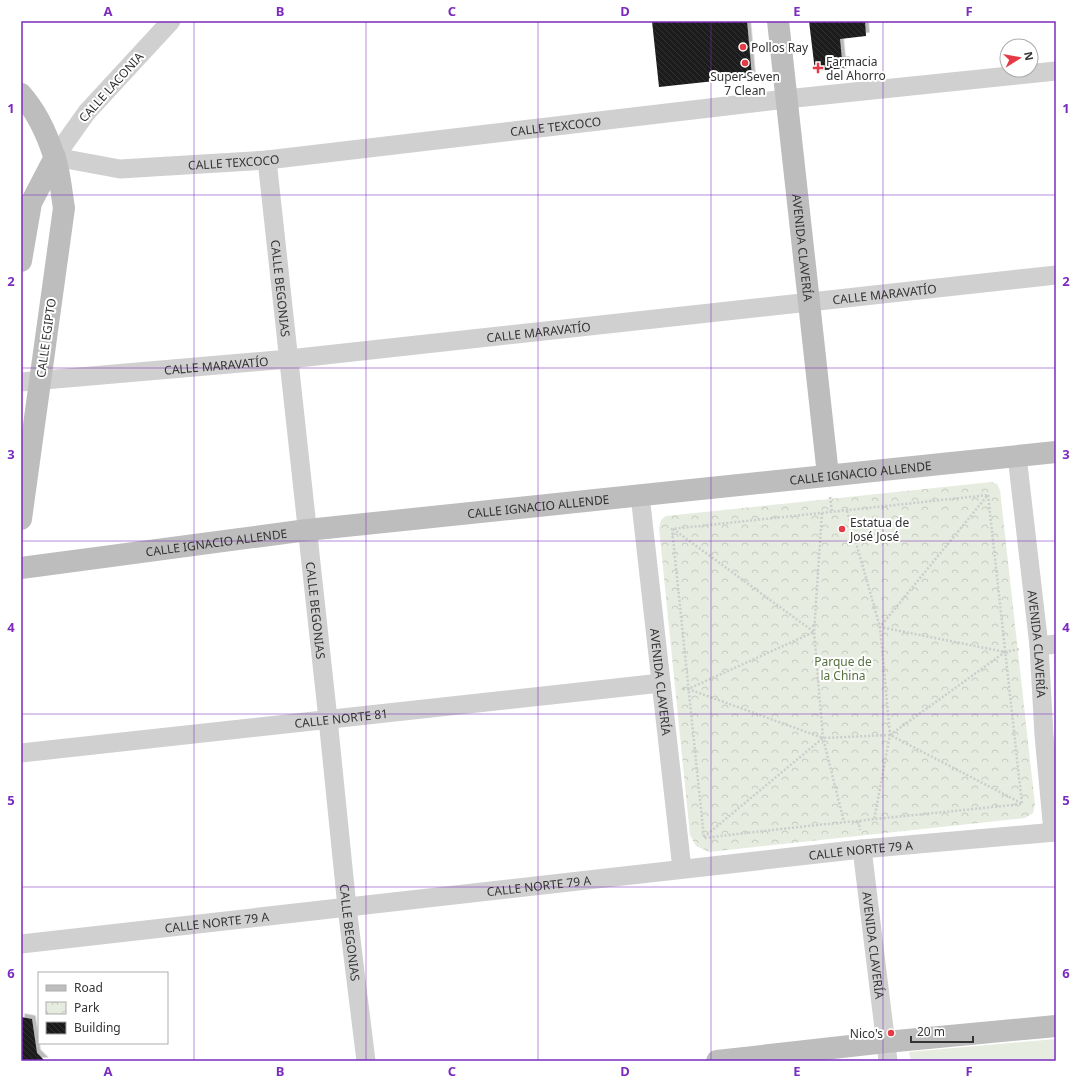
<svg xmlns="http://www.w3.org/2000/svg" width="1077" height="1082" viewBox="0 0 1077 1082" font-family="'Noto Sans',sans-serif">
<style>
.grass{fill:#e6ecdf}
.park{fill:url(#park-crowns)}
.building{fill:url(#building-back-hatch);filter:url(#shadow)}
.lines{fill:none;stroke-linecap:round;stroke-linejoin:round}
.path{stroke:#cdcdcd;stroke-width:2.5;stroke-dasharray:2 2;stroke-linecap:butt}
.street{stroke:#d0d0d0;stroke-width:19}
.secondary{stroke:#bdbdbd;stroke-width:22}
.grid{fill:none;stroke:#7b2cbf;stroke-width:1;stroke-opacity:0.55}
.poi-dot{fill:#e63946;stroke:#fff;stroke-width:1.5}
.labels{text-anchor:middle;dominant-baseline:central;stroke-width:4;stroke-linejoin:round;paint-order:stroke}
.poi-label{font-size:12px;fill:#333;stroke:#fff;text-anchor:start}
.street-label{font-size:12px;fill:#333;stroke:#fff}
.park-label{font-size:12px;fill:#56703f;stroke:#fff}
.neatline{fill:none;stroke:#7b2cbf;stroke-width:1.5}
.grid-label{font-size:13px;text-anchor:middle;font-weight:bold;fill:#7b2cbf}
</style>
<defs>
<pattern id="park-crowns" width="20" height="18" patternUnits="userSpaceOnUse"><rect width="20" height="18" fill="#e6ecdf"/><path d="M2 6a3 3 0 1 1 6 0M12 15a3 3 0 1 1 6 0" fill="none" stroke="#c6cbc0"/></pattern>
<pattern id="building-back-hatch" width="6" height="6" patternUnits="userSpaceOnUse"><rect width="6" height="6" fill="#1a1a1a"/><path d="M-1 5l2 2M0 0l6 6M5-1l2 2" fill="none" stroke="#333"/></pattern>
<filter id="shadow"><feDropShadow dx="3.5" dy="-3.5" stdDeviation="0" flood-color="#0004"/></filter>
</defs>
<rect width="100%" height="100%" fill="#fff"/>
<polygon class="grass" points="1056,1039 1056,1061 911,1061 909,1052"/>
<polygon class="park" points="992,482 997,484 1000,490 1035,805 1033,813 1025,818 709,852 696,846 690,835 659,528 661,520 666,516"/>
<g class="building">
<polygon points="652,21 747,21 752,77 659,87"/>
<polygon points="809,21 865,21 866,36 840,39 842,60 846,60 847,68 815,71"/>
<polygon points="21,1017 32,1019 37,1053 45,1061 21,1061"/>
</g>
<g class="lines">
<g class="path">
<path d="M988 495 1022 804C916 815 810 825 704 838L672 529Z"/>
<polyline points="830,497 832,512"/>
<polyline points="847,511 880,627 890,735 874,820"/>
<polyline points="822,513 814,632 823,738 844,822"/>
<polyline points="673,529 814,632 688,689 681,689"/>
<polyline points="1005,652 1020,649"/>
<polyline points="688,689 823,738"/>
<polyline points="890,735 1005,652 880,627 987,496"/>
<polyline points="859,821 860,830"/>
<polyline points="704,837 823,738 890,735 1021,803"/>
</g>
<g class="street">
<path id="s1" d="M171 21 87 112 55 157 120 169 267 160 786 99 1056 71"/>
<path id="s2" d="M267 160 328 719 347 907 366 1061"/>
<path id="s3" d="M21 382 289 359 1056 275"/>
<path id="s4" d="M1017 456 1039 646 1044 735 1053 832"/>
<path id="s5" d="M640 495 682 869"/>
<polyline points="1039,646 1056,644"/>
<path id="s6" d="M21 753 661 683"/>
<path id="s7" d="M862 849 888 1061"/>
<path id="s8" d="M21 944 862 849 1056 832"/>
</g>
<g class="secondary">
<path id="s9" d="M778 21 828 475"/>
<path d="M21 94C36 111 47 134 54 156 60 171 61 191 64 208L21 519"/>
<polyline points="21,261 31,203 55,157"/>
<path id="s10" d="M21 568 307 530 1056 452"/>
<polyline points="717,1061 886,1042 1056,1026"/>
</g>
</g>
<path class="grid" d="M194 21V1061M366 21V1061M538 21V1061M711 21V1061M883 21V1061M21 195H1056M21 368H1056M21 541H1056M21 714H1056M21 887H1056"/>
<g class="poi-dot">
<circle cx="743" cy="47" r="4"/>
<circle cx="745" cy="63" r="4"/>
<path d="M816 62h4v4h4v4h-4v4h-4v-4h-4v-4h4z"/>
<circle cx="842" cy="529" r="4"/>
<circle cx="891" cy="1033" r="4"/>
</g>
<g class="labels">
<g class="poi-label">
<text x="751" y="47">Pollos Ray</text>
<text x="826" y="61">Farmacia<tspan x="826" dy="14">del Ahorro</tspan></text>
<text x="745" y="76" text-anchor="middle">Super Seven<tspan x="745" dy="14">7 Clean</tspan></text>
<text x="850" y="522">Estatua de<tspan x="850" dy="14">José José</tspan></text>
<text x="883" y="1033" text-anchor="end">Nico's</text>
</g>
<g class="street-label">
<text transform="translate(111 87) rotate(-48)">CALLE LACONIA</text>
<text stroke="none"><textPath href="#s1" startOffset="683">CALLE TEXCOCO</textPath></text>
<text stroke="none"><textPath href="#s1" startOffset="359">CALLE TEXCOCO</textPath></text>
<text stroke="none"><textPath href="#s9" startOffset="228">AVENIDA CLAVERÍA</textPath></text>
<text stroke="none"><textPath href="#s2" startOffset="129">CALLE BEGONIAS</textPath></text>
<text stroke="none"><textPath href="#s3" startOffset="868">CALLE MARAVATÍO</textPath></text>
<text stroke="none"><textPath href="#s3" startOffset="520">CALLE MARAVATÍO</textPath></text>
<text transform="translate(46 338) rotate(-82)">CALLE EGIPTO</text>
<text stroke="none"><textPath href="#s3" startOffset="196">CALLE MARAVATÍO</textPath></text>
<text stroke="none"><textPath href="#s10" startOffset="845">CALLE IGNACIO ALLENDE</textPath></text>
<text stroke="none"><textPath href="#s10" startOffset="521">CALLE IGNACIO ALLENDE</textPath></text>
<text stroke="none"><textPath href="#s10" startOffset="197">CALLE IGNACIO ALLENDE</textPath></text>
<text stroke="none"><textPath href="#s2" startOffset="453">CALLE BEGONIAS</textPath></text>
<text stroke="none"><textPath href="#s4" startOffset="189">AVENIDA CLAVERÍA</textPath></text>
<text stroke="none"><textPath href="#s5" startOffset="188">AVENIDA CLAVERÍA</textPath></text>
<text stroke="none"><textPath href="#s6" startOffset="322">CALLE NORTE 81</textPath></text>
<text stroke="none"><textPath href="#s8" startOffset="845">CALLE NORTE 79 A</textPath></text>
<text stroke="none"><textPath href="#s8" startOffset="521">CALLE NORTE 79 A</textPath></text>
<text stroke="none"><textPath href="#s8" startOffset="197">CALLE NORTE 79 A</textPath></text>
<text stroke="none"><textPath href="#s2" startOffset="777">CALLE BEGONIAS</textPath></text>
<text stroke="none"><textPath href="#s7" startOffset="97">AVENIDA CLAVERÍA</textPath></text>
</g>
<g class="park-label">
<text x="843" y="661">Parque de<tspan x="843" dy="14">la China</tspan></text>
</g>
</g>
<rect width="1077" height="1082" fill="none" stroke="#ffffff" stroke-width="44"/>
<rect x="38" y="972" width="130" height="72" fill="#ffffff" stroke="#adadad"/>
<rect x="46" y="985" width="20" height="6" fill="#bdbdbd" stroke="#adadad"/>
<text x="74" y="992" font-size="12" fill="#333333">Road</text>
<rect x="46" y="1002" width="20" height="12" fill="url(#park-crowns)" stroke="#adadad"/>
<text x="74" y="1012" font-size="12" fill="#333333">Park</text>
<rect x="46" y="1022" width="20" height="12" fill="url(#building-back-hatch)" stroke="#adadad"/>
<text x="74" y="1032" font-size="12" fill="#333333">Building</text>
<g transform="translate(1019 58) rotate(79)"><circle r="19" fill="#ffffff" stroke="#adadad"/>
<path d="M0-3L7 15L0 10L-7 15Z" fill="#e63946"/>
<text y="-6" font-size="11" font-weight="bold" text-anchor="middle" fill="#333333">N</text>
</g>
<path d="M911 1036v6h62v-6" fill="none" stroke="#333333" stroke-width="2"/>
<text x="917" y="1036" font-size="12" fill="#333333" stroke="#ffffff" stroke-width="3" paint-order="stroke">20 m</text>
<rect x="22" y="22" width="1033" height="1038" class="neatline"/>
<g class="grid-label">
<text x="108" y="16">A</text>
<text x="280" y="16">B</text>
<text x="452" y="16">C</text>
<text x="625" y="16">D</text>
<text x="797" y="16">E</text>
<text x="969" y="16">F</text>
<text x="11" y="113">1</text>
<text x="1066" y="113">1</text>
<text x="11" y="286">2</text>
<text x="1066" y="286">2</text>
<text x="11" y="459">3</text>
<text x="1066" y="459">3</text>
<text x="11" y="632">4</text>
<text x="1066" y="632">4</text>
<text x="11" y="805">5</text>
<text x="1066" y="805">5</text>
<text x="11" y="978">6</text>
<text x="1066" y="978">6</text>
<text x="108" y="1076">A</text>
<text x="280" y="1076">B</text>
<text x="452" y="1076">C</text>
<text x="625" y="1076">D</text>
<text x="797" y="1076">E</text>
<text x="969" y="1076">F</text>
</g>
</svg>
